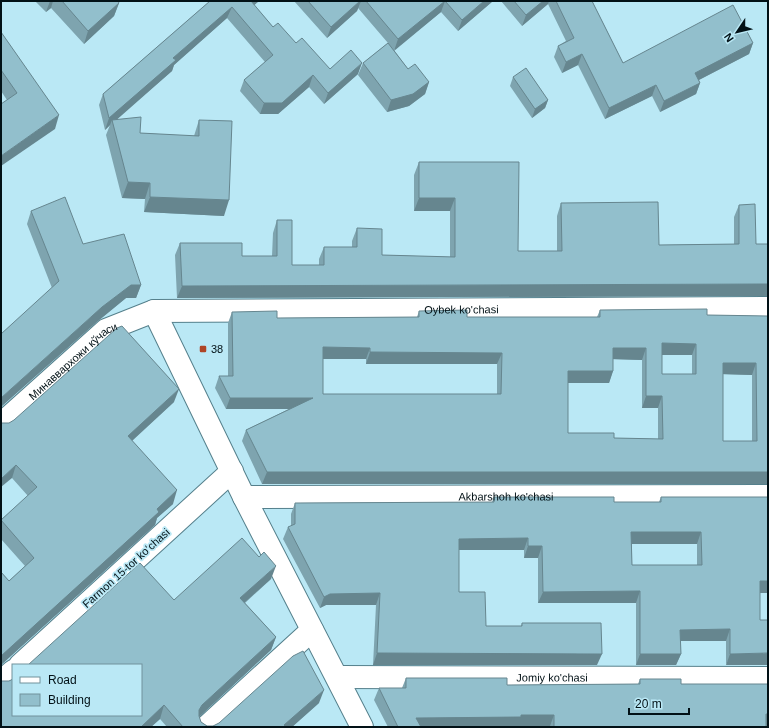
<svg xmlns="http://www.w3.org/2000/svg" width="769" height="728" viewBox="0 0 769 728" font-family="Helvetica,sans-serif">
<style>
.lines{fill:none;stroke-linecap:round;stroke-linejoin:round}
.minor-casing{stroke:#55808c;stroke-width:24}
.minor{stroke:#fff;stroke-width:22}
.wall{fill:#7ea4af;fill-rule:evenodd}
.shaded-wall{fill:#66868f}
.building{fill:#92bfcc;stroke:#66868f;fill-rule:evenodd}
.poi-dot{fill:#ae4526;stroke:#bae8f5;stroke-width:1.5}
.labels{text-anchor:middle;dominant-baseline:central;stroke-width:3.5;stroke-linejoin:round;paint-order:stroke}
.street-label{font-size:11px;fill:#021116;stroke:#bae8f5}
.poi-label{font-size:11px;fill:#021116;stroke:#bae8f5;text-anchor:start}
</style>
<rect width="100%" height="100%" fill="#bae8f5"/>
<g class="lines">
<defs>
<g id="minor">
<polyline points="154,311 244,497 362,727"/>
<path id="s1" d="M1 424 106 330 154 311 768 308"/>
<path id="s2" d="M244 497 768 496"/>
<polyline points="20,665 232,471"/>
<path id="s3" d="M337 677 768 678"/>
<polyline points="1,682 13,671"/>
<polyline points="206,727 312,630"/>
</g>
</defs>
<use href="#minor" class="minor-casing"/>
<use href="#minor" class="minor"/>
</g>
<g class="wall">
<polygon points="35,1 118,1 119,3 114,16 84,44 51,8 46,12"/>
<polygon points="210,1 259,1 254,5 273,27 330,69 358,74 324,104 309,87 278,114 260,114 240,91 244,80 265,62 227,18 174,65 172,71 116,119 140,133 194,136 199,120 224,216 144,212 145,199 122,198 106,135 110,125 105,130 99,105 103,94"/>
<polygon points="294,1 493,1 458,31 441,12 394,50 408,69 429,82 425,94 409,106 387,112 358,75 363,63 388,43 358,8 357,11 327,38"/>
<polygon points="501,1 592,1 623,63 753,43 749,54 699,80 700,83 696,94 660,112 652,96 605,119 578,65 562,73 554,57 558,46 566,41 548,4 522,26"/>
<polygon points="1,32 55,129 7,100 1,91"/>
<polygon points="513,77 548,100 545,108 532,118 510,86"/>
<polygon points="419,162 518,251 557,251 557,216 561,203 659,245 734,244 734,217 739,205 756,244 768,244 768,296 177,298 175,255 180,243 242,256 272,256 273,233 277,220 292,265 319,265 319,259 324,247 352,247 352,241 357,228 382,255 450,257 450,211 414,211 414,175"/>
<polygon points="31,211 83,244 141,285 136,298 126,298 98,321 52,288 27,224"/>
<path d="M600 310 707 315 768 316V484H262L242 441 246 430 289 409H226L215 388 219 376H228V323L232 312 277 318 417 317 419 311 467 317H597ZM662 355H692V374H662ZM323 359H366V364H497V394H323ZM613 359 642 360V408H658V439L614 438 568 433V383H609L613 371ZM723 374 752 375V441H723Z"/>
<polygon points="174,402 132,441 173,504 157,518 155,525 1,665 1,572 9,581 25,566 1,539 1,520 28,496 12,478 2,423 9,423"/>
<path d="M494 497 614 502H659L661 497H768L760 593 726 665V641H680L681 654 676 665H636V603H538V558H524V550H459V592L486 626H521L522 623 597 665H373L376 605H326L320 608 283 539 288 527 291 526V514L295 503 492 502ZM632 544H697V565H632Z"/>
<polygon points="271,579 245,603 276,637 271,650 199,717 201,722 207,726 213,726 319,703 292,727 167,727 160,719 151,727 1,727 2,681 9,681 174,600"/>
<polygon points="406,678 507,685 638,684 640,679 681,684 768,684 768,726 766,726 766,727 550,727 550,726 517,727 388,727 374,700 379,688 402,688"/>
</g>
<g class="shaded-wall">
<polygon points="50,1 53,1 51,8 46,12"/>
<polygon points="250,1 259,1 246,12"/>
<polygon points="360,1 361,1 357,11 327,38 331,27"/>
<polygon points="445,1 441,12 394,51 398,39"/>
<polygon points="484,1 493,1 458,31 462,20"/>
<polygon points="543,1 549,1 548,4 522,26 526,15"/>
<polygon points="119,3 114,16 84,44 88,31"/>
<polygon points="232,7 227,18 174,65 172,71 113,123 112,120 110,125 105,130 109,118 173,58"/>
<polygon points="753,43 749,54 691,84 695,73"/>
<polygon points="582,54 578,65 562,73 566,62"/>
<polygon points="362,63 358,74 324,104 328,93"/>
<polygon points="313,75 309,87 278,114 260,114 264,103"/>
<polygon points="429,82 425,94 409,106 387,112 391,100"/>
<polygon points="700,83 696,94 660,112 664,101"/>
<polygon points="656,85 652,96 605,119 609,108"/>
<polygon points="548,100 545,108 532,118 535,109"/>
<polygon points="59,115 55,129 1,166 1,156"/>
<polygon points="128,182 150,183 145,199 122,198"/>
<polygon points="150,197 229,200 224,216 144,212"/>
<polygon points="419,198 455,198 450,211 414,211"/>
<polygon points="768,284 768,296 177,298 182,286"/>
<polygon points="131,285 141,285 136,298 126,298 98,321 1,407 1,398 102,307"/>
<polygon points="662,343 696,344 692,355 658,355"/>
<polygon points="323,347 370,348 366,359 318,359"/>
<polygon points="613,348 646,348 642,360 609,359"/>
<polygon points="370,352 502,353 497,364 366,364"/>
<polygon points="723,363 756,363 752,375 718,374"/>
<polygon points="568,371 613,371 609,383 563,383"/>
<polygon points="179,389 174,402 123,449 128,436"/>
<polygon points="646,396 662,396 658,408 642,408"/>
<polygon points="230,398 313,398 309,409 226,409"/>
<polygon points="16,465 12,478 1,487 1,479"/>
<polygon points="267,472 768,472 768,484 262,484"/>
<polygon points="177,490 173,504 157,518 155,525 1,665 1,656"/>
<polygon points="631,532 701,532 697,544 627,544"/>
<polygon points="528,538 524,550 455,550 459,539"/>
<polygon points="528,546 542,546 538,558 524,558"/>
<polygon points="276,566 271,579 235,611 240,598"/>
<polygon points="760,581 768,581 768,593 756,593"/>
<polygon points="640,591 636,603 538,603 543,592"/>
<polygon points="380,593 376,605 326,605 320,608 324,597 330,594"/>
<polygon points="730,629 726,641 676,641 680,630"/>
<polygon points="276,637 271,650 198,718 199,710 202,705"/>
<polygon points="377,653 602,654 597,665 373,665"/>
<polygon points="768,653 768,665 726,665 730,654"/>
<polygon points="640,654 681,654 676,665 636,665"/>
<polygon points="324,690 319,703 292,727 284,727 284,725"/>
<polygon points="164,705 160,719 151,727 141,727"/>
<polygon points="766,714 768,714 768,726 762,726"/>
<polygon points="521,715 554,715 550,726 517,727 413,727 416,718"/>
</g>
<g class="building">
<polygon points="62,1 118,1 119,3 88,31"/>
<polygon points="210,1 251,1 273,27 278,23 296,43 302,38 330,69 351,50 362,63 328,93 313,75 282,103 264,103 244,80 273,55 232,7 173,58 176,60 109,118 103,94"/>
<polygon points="308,1 360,1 331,27"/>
<polygon points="366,1 445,1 398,39"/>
<polygon points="445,1 484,1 462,20"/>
<polygon points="514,1 543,1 526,15"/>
<polygon points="556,1 592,1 623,63 733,5 753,43 695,73 700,83 664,101 656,85 609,108 582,54 566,62 558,46 574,38"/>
<polygon points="1,32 59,115 1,156 1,104 17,93 1,70"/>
<polygon points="388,43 408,69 415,64 429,82 413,94 391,100 363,63"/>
<polygon points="526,68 548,100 535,109 513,77"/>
<polygon points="141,117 140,133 199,136 199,120 232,121 229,200 150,197 150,183 128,182 112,120"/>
<polygon points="419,162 519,162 518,251 562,251 561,203 658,202 659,245 739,244 739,205 755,204 756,244 768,244 768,284 182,286 180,243 242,243 242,256 277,256 277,220 292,220 292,265 324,265 324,247 357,247 357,228 382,229 382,255 455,257 455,198 419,198"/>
<polygon points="65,197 83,244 124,234 141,285 131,285 102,307 1,398 1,334 59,281 31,211"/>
<path d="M707 309V315L768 316V472H267L246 430 313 398H230L219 376H233L232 312 277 311V318L419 317V311L467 310V317H600V310ZM662 343 696 344V374H662ZM323 347 370 348V352L502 353 501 394H323ZM613 348H646V396H662L663 439 614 438V433H568V371H613ZM723 363H756L757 441H723Z"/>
<polygon points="122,326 179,389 128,436 177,490 157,509 159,512 1,656 1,572 9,581 34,558 1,520 37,487 16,465 1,479 1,422 2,423 9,423 14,420 117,328"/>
<path d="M494 497H614V502H661V497H768V581H760V620H768V653L730 654V629L680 630 681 654H640V591L543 592 542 546H528V538L459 539V592H485L486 626H522V623H601L602 654 377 653 380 593 330 594 324 597 288 527 295 524V503L494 502ZM631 532H701L702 565H632Z"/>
<polygon points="242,538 259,557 264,552 276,566 240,598 276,637 202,705 199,710 199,716 201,722 207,726 213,726 219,723 293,656 303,651 324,690 284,725 286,727 183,727 164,705 141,727 1,727 1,680 2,681 9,681 13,679 13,715 141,715 141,665 28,665 140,563 174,600"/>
<polygon points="406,678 507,678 507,685 640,684 640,679 681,679 681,684 768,684 768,714 766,714 766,727 554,727 554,715 521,715 521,717 416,718 421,727 398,727 379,688 406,688"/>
</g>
<rect class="poi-dot" x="199" y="345" width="8" height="8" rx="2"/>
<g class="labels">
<g class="street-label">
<text stroke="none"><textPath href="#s1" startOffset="500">Oybek ko'chasi</textPath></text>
<text stroke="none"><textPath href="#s1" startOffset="96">Минаввархожи кўчаси</textPath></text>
<text stroke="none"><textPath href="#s2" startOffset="262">Akbarshoh ko'chasi</textPath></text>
<text transform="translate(126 568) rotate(-42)">Farmon 15-tor koʻchasi</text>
<text stroke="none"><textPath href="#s3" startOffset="215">Jomiy ko'chasi</textPath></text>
</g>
<g class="poi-label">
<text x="211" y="349">38</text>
</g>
</g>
<rect width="769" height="728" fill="none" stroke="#021116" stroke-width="4"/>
<rect x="12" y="664" width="130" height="52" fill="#bae8f5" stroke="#70929c"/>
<rect x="20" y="677" width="20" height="6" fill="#ffffff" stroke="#70929c"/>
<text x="48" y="684" font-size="12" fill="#021116">Road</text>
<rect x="20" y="694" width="20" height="12" fill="#92bfcc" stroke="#70929c"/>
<text x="48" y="704" font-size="12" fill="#021116">Building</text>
<g transform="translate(737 32) rotate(235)" stroke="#bae8f5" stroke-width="3" paint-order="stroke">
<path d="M0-3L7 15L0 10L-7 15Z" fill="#021116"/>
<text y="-6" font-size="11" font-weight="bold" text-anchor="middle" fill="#021116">N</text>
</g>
<path d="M629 708v6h60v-6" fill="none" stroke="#021116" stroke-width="2"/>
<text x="635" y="708" font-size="12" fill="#021116" stroke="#bae8f5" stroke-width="3" paint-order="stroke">20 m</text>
</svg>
